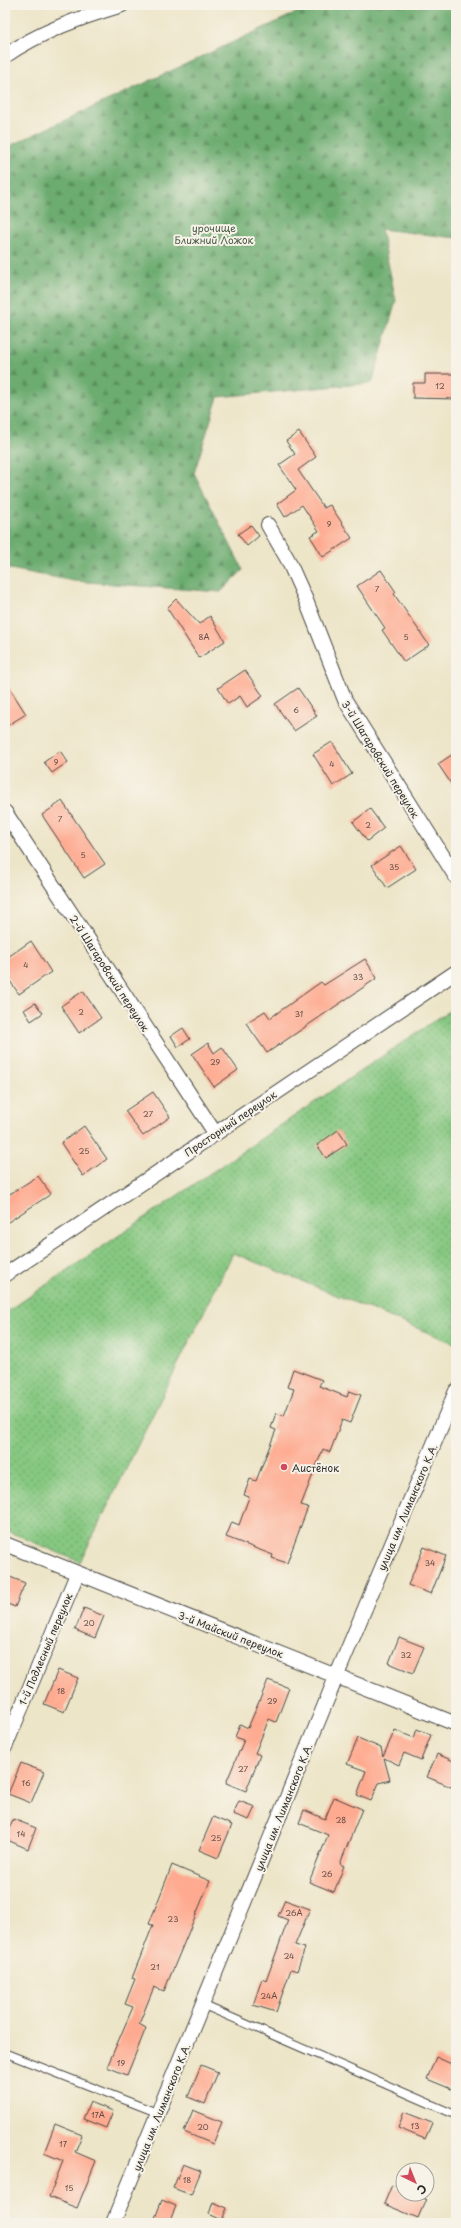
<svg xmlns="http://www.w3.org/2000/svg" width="461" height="2228" viewBox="0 0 461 2228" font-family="'Playpen Sans',sans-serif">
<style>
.grass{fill:url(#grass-dots);stroke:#587a56}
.forest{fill:url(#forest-firs);stroke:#4c6c4d}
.building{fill:#feaa90}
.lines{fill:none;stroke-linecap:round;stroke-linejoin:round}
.lane-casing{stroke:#484743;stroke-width:9}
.street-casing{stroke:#484743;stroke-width:16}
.lane{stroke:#fff;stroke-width:7}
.street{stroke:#fff;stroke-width:14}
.poi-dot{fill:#d1495b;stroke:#f7f3e8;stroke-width:1.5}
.labels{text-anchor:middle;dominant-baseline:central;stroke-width:4;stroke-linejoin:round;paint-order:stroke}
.number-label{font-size:8px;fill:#604b44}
.park-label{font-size:10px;fill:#465a45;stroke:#f7f3e8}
.street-label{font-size:10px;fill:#2b2b2b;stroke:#f7f3e8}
.poi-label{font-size:10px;fill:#2b2b2b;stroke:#f7f3e8;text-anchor:start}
</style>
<defs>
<pattern id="grass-dots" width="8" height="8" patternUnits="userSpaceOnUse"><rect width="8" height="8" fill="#86c881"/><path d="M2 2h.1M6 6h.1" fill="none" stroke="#6ea36a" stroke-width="1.8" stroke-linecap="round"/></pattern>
<pattern id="forest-firs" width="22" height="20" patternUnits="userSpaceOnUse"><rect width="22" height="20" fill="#6cac6f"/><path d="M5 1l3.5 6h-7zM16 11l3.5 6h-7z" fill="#598c5b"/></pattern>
</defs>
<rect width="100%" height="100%" fill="#f7f3e8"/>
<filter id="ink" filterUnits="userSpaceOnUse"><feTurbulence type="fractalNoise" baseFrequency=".025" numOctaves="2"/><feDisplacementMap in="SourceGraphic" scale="8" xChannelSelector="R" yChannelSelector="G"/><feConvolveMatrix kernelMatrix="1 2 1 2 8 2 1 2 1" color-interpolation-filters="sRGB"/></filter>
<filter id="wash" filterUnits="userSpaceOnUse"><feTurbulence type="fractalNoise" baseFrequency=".012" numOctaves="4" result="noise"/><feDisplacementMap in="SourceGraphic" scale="16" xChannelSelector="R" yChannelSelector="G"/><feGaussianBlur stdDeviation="0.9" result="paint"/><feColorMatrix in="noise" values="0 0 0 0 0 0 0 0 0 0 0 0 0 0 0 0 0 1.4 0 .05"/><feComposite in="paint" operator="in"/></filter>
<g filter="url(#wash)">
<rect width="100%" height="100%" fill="#ede5c8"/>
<polygon class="grass" points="456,1006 456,1344 233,1253 80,1562 5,1530 5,1313"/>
<polygon class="forest" points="313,5 456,5 456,238 381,229 396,301 372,383 218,397 194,473 243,570 221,592 74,581 5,568 5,148"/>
<g id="blocks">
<g class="building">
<polygon points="425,374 455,374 455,399 413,398 413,383 425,383"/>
<polygon points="299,432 316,457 298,470 324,508 330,505 352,538 323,557 310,536 319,531 302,505 285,517 277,504 296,490 279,465 295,454 286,441"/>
<polygon points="251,525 259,536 247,546 238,534"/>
<polygon points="381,570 396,592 394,594 429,645 404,662 382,630 385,628 357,586"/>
<polygon points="176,599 199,624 210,616 225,641 199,658 167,608"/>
<polygon points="245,670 263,696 247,707 240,696 228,704 218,688"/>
<polygon points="5,681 26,714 5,727"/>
<polygon points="298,688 317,716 294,731 275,704"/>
<polygon points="332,742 352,774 333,786 313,754"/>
<polygon points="60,751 68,762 52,773 44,762"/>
<polygon points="456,752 456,791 438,764"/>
<polygon points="62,801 105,864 84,878 42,815"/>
<polygon points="370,809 384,828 367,841 353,822"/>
<polygon points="401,846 416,869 387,888 372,865"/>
<polygon points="31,941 51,972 19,994 5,974 5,959"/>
<polygon points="365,959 377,978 267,1053 246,1023 265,1011 270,1018 321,982 324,985"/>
<polygon points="83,991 101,1018 79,1033 61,1006"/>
<polygon points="35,1003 43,1013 31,1021 24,1010"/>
<polygon points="183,1028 190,1039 178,1047 171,1036"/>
<polygon points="208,1043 214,1053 222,1047 238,1070 214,1087 192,1054"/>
<polygon points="153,1092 170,1117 143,1136 125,1111"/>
<polygon points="84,1126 107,1159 83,1176 61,1143"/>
<polygon points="338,1130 347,1144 326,1158 317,1145"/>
<polygon points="38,1176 51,1194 5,1224 5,1197"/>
<polygon points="293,1369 322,1380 319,1386 347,1397 349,1391 361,1395 350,1423 342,1420 330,1452 323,1449 301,1505 308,1507 287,1563 272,1558 273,1555 226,1537 232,1522 239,1525 249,1497 244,1495 250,1479 256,1481 276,1430 271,1428 276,1413 284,1416 294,1389 287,1387"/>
<polygon points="424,1547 446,1556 431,1594 408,1585"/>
<polygon points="5,1575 25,1583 15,1607 5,1603"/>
<polygon points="84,1608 104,1616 95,1638 75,1630"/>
<polygon points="399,1637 424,1647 413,1673 389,1663"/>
<polygon points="58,1670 78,1678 64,1712 44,1704"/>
<polygon points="268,1680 289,1688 276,1722 269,1719 255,1753 260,1755 246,1791 226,1783 244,1740 235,1737 240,1724 248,1728"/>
<polygon points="417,1729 431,1735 421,1760 404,1753 399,1765 384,1758 390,1780 379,1783 371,1801 357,1795 366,1771 347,1764 358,1738 381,1748 383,1757 395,1730 414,1738"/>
<polygon points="437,1754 456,1762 456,1789 427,1777"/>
<polygon points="21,1763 44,1772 31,1803 8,1794"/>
<polygon points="334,1797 362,1809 340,1864 344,1866 334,1892 309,1882 328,1835 299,1823 304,1810 325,1819"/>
<polygon points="239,1801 255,1807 249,1820 233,1814"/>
<polygon points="213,1817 232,1825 218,1858 199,1850"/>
<polygon points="13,1819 36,1828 28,1849 5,1839"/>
<polygon points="172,1865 210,1881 164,1991 154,1987 139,2024 146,2028 127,2075 107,2067 133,2007 125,2004 135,1979 132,1978 153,1925 149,1924"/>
<polygon points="285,1900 310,1909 295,1945 305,1948 297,1971 291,1969 276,2012 253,2005 262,1979 266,1981 288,1920 278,1916"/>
<polygon points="436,2057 456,2066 456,2091 427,2079"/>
<polygon points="201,2065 218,2072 205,2104 188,2097"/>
<polygon points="90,2102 113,2111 106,2128 83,2119"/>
<polygon points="193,2110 222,2122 213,2144 184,2132"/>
<polygon points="404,2112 432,2123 425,2139 398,2128"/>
<polygon points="55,2124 82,2135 75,2152 96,2161 77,2208 49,2197 63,2161 44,2153"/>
<polygon points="183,2164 201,2171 191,2195 173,2188"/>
<polygon points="392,2185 403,2190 403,2194 414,2194 426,2199 418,2218 384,2204"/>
<polygon points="162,2200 176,2206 169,2223 153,2223"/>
<polygon points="213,2202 227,2208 222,2220 209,2214"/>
</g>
</g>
</g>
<g filter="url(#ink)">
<use href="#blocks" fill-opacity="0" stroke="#484743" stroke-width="1"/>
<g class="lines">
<defs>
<g id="lane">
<polyline points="203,2005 456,2115"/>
<polyline points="5,2053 158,2113"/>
</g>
<g id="street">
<path d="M5 56C39 32 82 17 122 5"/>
<polyline points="268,525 288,560 305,598 345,700 456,877"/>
<polyline points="5,812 215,1133"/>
<polyline points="5,1275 456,972"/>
<polyline points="5,1544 456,1724"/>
<polyline points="5,1747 77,1574"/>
<polyline points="113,2223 337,1675 456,1391"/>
</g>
</defs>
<use href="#lane" class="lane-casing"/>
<use href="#street" class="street-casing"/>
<use href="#lane" class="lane"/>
<use href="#street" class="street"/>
</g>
</g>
<circle class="poi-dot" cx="284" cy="1467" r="4"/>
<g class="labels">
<g class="number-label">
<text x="440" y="386">12</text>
<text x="329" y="524">9</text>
<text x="377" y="589">7</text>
<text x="204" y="637">8А</text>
<text x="406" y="637">5</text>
<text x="296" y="710">6</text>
<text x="56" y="762">9</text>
<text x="332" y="764">4</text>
<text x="60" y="819">7</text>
<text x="368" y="825">2</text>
<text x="83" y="855">5</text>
<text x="394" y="867">35</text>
<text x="26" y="965">4</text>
<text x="358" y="977">33</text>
<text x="81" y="1012">2</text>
<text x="299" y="1014">31</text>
<text x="215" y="1062">29</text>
<text x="148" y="1114">27</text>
<text x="84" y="1151">25</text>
<text x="430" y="1563">34</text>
<text x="89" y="1623">20</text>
<text x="406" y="1655">32</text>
<text x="61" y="1691">18</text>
<text x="272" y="1701">29</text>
<text x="243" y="1769">27</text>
<text x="26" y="1783">16</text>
<text x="341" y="1820">28</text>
<text x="21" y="1834">14</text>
<text x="216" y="1838">25</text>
<text x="327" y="1874">26</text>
<text x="294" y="1913">26А</text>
<text x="173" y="1919">23</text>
<text x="289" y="1956">24</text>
<text x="155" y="1967">21</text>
<text x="269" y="1996">24А</text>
<text x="121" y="2063">19</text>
<text x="98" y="2115">17А</text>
<text x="415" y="2126">13</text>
<text x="203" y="2127">20</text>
<text x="63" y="2144">17</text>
<text x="187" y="2180">18</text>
<text x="69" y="2188">15</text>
</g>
<g class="park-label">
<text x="214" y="227">урочище<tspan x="214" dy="12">Ближний Ложок</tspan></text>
</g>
<g class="street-label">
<text transform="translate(381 759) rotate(58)">3-й Шагаровский переулок</text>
<text transform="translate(110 973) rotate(57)">2-й Шагаровский переулок</text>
<text transform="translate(230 1123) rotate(-34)">Просторный переулок</text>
<text transform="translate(407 1507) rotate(-67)">улица им. Лиманского К.А.</text>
<text transform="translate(231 1634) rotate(21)">3-й Майский переулок</text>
<text transform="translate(45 1649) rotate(-67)">1-й Подлесный переулок</text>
<text transform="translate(283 1807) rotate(-68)">улица им. Лиманского К.А.</text>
<text transform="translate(161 2107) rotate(-68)">улица им. Лиманского К.А.</text>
</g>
<g class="poi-label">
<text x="292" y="1467">Аистёнок</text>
</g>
</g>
<rect width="461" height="2228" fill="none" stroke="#f7f3e8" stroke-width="20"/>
<g transform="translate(415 2182) rotate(137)"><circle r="19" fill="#f7f3e8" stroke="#a5a39c"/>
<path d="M0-3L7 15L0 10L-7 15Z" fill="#d1495b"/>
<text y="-6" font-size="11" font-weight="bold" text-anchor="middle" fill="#2b2b2b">С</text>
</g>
</svg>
